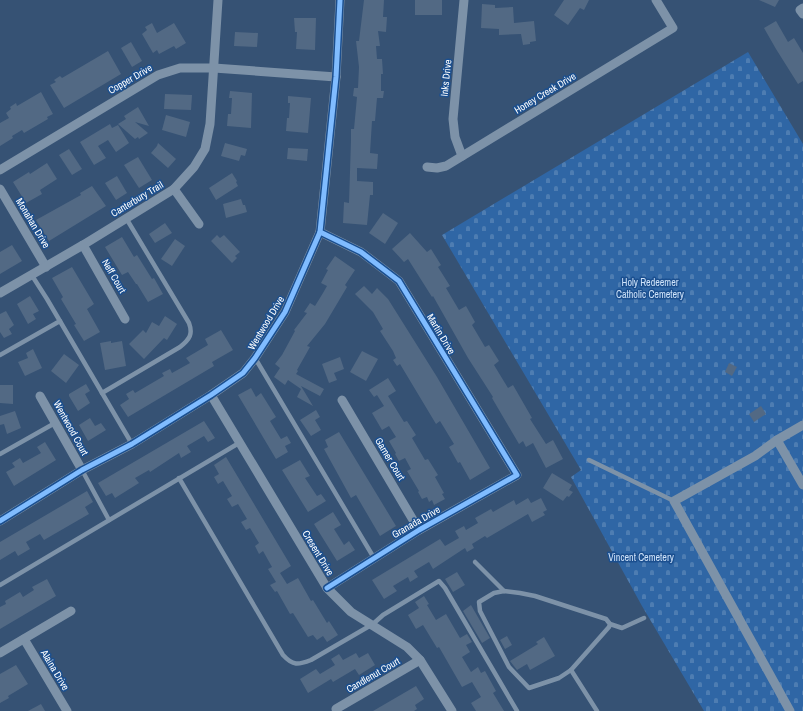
<svg xmlns="http://www.w3.org/2000/svg" width="803" height="711" viewBox="0 0 803 711" font-family="'Archivo Narrow',sans-serif">
<style>
.cemetery{fill:url(#cemetery-stones)}
.building{fill:#526984}
.lines{fill:none;stroke-linecap:round;stroke-linejoin:round}
.lane{stroke:#7d92a8;stroke-width:4.5}
.street{stroke:#7d92a8;stroke-width:9}
.cycleway-casing{stroke:#1b4f8f;stroke-width:8}
.cycleway{stroke:#80bcff;stroke-width:5}
.labels{text-anchor:middle;dominant-baseline:central;stroke-width:3;stroke-linejoin:round;paint-order:stroke}
.street-label{font-size:10px;fill:#fff;stroke:#1b4f8f}
.park-label{font-size:10px;fill:#cfe3fa;stroke:#1b4f8f}
</style>
<defs>
<pattern id="cemetery-stones" width="16" height="16" patternUnits="userSpaceOnUse"><rect width="16" height="16" fill="#2f66a5"/><path d="M2 7V4a2 2 0 0 1 4 0v3zM10 15v-3a2 2 0 0 1 4 0v3z" fill="#4e7db2"/></pattern>
</defs>
<rect width="100%" height="100%" fill="#365274"/>
<polygon class="cemetery" points="748,52 803,144 803,711 704,711 642,606 571,477 581,470 442,235"/>
<g class="building">
<polygon points="364,0 384,0 383,17 387,17 386,32 378,31 380,46 376,46 377,59 382,59 383,74 381,74 381,91 384,91 383,98 377,98 375,121 372,121 370,153 378,154 377,169 357,168 357,181 373,182 373,195 370,195 367,225 343,223 344,202 349,203 351,140 351,129 354,129 357,97 353,96 354,88 358,88 359,67 356,41 359,41"/>
<rect x="415" y="0" width="27" height="15"/>
<polygon points="564,0 589,0 584,10 580,8 568,25 554,15"/>
<polygon points="759,0 779,0 775,7"/>
<polygon points="482,4 495,5 495,8 513,7 514,23 534,21 536,41 530,42 530,44 523,45 521,34 499,35 499,29 481,28"/>
<polygon points="294,18 316,18 315,50 296,49 297,32 295,32"/>
<polygon points="776,21 788,42 794,38 803,53 803,81 798,84 776,49 764,28"/>
<polygon points="152,23 157,33 174,23 186,43 176,49 174,46 159,54 157,50 153,53 142,34 147,30 145,27"/>
<polygon points="235,32 258,33 257,47 234,46"/>
<polygon points="131,42 142,61 132,67 121,48"/>
<polygon points="108,51 121,74 64,108 50,85 56,82 54,80 60,76 62,78"/>
<polygon points="230,91 252,93 251,128 227,126 228,114 231,114 232,98 229,98"/>
<polygon points="41,92 53,114 47,117 48,119 24,133 22,130 12,136 13,138 0,146 0,123 9,118 6,113 11,109 10,107 16,103 17,106"/>
<polygon points="165,94 192,95 191,110 164,109"/>
<polygon points="288,96 311,98 308,133 286,131 287,118 289,118 290,103 288,103"/>
<polygon points="138,107 149,126 135,122 148,133 139,139 138,137 135,139 118,124 126,119 124,116"/>
<polygon points="166,115 190,122 186,137 162,130"/>
<polygon points="110,124 112,128 118,125 129,143 116,152 108,140 98,146 106,158 94,165 80,142"/>
<polygon points="158,143 176,159 168,168 151,153 157,146"/>
<polygon points="225,143 247,149 245,156 241,155 239,161 221,156"/>
<polygon points="288,148 308,149 307,161 287,159"/>
<polygon points="69,149 82,169 72,175 59,155"/>
<polygon points="138,157 152,180 139,188 124,165"/>
<polygon points="47,163 57,179 40,190 42,194 26,203 13,182 29,172 30,174"/>
<polygon points="232,173 237,181 236,182 238,186 216,200 209,188"/>
<polygon points="117,176 127,193 116,200 105,183"/>
<polygon points="92,186 106,206 49,241 36,220 81,195 80,193"/>
<polygon points="241,199 243,205 245,205 247,212 226,218 223,204"/>
<polygon points="383,213 398,223 385,244 369,233"/>
<polygon points="165,223 172,233 155,243 149,234"/>
<polygon points="410,233 427,252 431,249 441,265 438,267 450,286 446,288 459,310 466,306 475,322 472,325 485,347 489,345 499,361 494,365 508,388 513,385 532,418 530,419 546,444 553,440 563,459 546,468 533,443 526,447 523,441 519,444 492,398 493,397 468,358 433,296 432,297 408,259 404,262 392,249"/>
<polygon points="217,235 220,238 224,235 240,252 235,256 237,258 232,263 211,241"/>
<polygon points="122,237 134,257 137,255 152,279 154,278 163,294 148,302 137,284 136,284 128,272 122,275 105,247"/>
<polygon points="175,239 185,246 172,266 161,259"/>
<polygon points="12,245 22,261 0,274 0,252"/>
<polygon points="335,256 355,270 345,285 347,287 325,324 307,346 310,347 297,370 298,371 296,374 324,389 320,396 301,386 313,406 297,397 301,389 288,380 285,385 274,377 280,368 275,364 282,355 295,331 294,330 307,313 304,312 310,303 315,306 323,293 327,286 321,283 328,270 326,269"/>
<polygon points="72,267 94,304 87,309 100,332 84,341 74,325 76,324 61,299 63,297 52,278"/>
<polygon points="364,286 372,294 377,288 388,299 437,377 490,468 470,480 460,462 458,463 449,447 454,444 440,421 436,424 400,364 397,366 393,360 396,358 393,351 380,331 383,329 373,312 355,294"/>
<polygon points="30,296 39,311 33,314 36,319 28,324 17,304"/>
<polygon points="6,311 14,325 9,329 12,334 4,338 0,332 0,314"/>
<polygon points="165,316 177,324 167,340 164,338 144,359 129,344 143,330 146,333 152,322 159,326"/>
<polygon points="221,330 233,350 212,362 214,366 128,417 120,405 129,399 126,394 133,390 135,393 164,376 162,373 170,369 172,373 190,363 186,358 208,345 205,339"/>
<polygon points="111,341 111,343 122,341 126,366 105,370 100,343"/>
<polygon points="33,349 42,368 25,376 18,362 28,358 26,353"/>
<polygon points="362,351 378,359 366,381 350,372"/>
<polygon points="64,354 79,365 66,383 51,371"/>
<polygon points="340,357 344,369 334,373 337,380 329,383 322,364"/>
<polygon points="729,363 737,367 732,376 725,372"/>
<polygon points="388,378 396,391 388,396 404,422 407,421 416,435 412,438 425,460 428,459 438,475 435,477 444,493 442,494 445,499 434,505 432,500 429,502 427,497 422,499 418,492 419,491 407,471 411,469 405,458 399,461 395,454 396,453 389,441 396,437 389,426 382,430 372,413 384,406 377,395 374,397 369,390"/>
<polygon points="86,384 90,391 85,394 90,403 78,411 69,396 69,394"/>
<polygon points="0,385 13,385 13,404 0,403"/>
<polygon points="251,388 256,397 261,393 276,417 270,421 281,439 287,436 291,443 285,446 288,452 276,459 238,395"/>
<polygon points="761,406 766,414 754,422 749,414"/>
<polygon points="316,410 320,417 315,420 321,430 311,436 300,420"/>
<polygon points="15,411 21,428 7,434 4,424 0,425 0,416"/>
<polygon points="90,418 95,426 101,423 106,430 88,441 79,425"/>
<polygon points="204,421 215,438 208,442 204,436 187,446 191,452 181,458 179,453 150,472 149,470 135,478 139,483 115,498 112,493 106,496 98,483"/>
<polygon points="339,432 396,526 380,536 356,495 351,498 324,449 328,447 325,440"/>
<polygon points="45,442 56,460 14,486 6,472 15,467 12,463 20,458 23,463 41,453 37,447"/>
<polygon points="226,457 291,566 280,573 287,584 298,578 311,601 313,600 327,623 329,621 338,635 327,642 323,636 317,640 313,635 308,637 293,613 290,614 277,591 275,592 270,585 276,582 268,569 272,567 263,551 259,554 255,546 259,543 250,528 246,530 241,522 247,519 238,504 232,507 227,499 232,496 223,481 218,484 214,477 219,474 214,465"/>
<polygon points="300,460 310,476 305,478 317,496 321,494 326,501 308,512 282,470"/>
<polygon points="552,473 572,485 569,490 573,492 569,497 567,496 563,501 543,488"/>
<polygon points="87,491 93,502 85,507 89,514 44,540 40,534 26,542 30,549 18,556 15,551 0,560 0,542"/>
<polygon points="528,498 531,503 541,498 547,510 543,512 545,515 532,522 528,514 487,538 485,536 472,544 474,548 467,552 465,548 433,569 429,562 414,571 418,577 410,582 408,577 393,586 397,591 384,599 372,580 440,539 445,546 459,538 455,531 464,526 466,530 478,523 475,518 491,509 493,512 514,500 516,505"/>
<polygon points="333,512 341,525 334,529 344,545 349,541 355,550 337,561 314,524"/>
<polygon points="457,572 465,585 453,592 445,579"/>
<polygon points="47,579 56,596 0,629 0,607 6,604 5,601 20,592 23,597 34,590 32,587"/>
<polygon points="424,596 429,604 427,605 436,620 446,614 460,638 467,634 472,642 466,645 470,652 462,657 471,672 478,667 481,673 485,671 496,691 493,693 504,711 476,711 471,703 481,697 472,682 462,687 439,647 437,648 423,625 416,629 408,615 419,608 415,602"/>
<polygon points="471,605 490,638 482,643 463,611"/>
<polygon points="507,636 512,645 505,649 500,640"/>
<polygon points="544,637 555,656 530,670 527,664 517,670 510,661 538,644 536,642"/>
<polygon points="356,653 359,658 368,653 375,665 359,675 355,669 333,682 331,679 308,693 300,679 316,669 320,674 335,665 331,659 339,654 343,660"/>
<polygon points="16,665 28,684 8,696 9,698 0,703 0,674"/>
<polygon points="416,686 424,699 415,705 417,709 414,711 373,711"/>
<polygon points="41,704 45,711 28,711"/>
</g>
<g class="lines">
<g class="lane">
<polyline points="31,274 47,299 132,444"/>
<polyline points="0,355 60,321"/>
<polyline points="255,358 374,558"/>
<path d="M102 393 180 347C190 339 193 334 189 323L126 218"/>
<polyline points="0,454 55,423"/>
<polyline points="589,460 674,501"/>
<polyline points="82,470 109,520"/>
<path d="M179 478 283 655C293 666 298 665 311 660L373 624 383 615 439 581 445 588 517 711"/>
<polyline points="475,562 504,591"/>
<polyline points="0,585 239,443"/>
<polyline points="610,624 606,619 535,596 520,593 504,591 494,593 479,602 480,611 509,667 529,688 559,678 571,670 609,627 610,624 622,628 644,618"/>
<polyline points="571,670 597,711"/>
</g>
<g class="street">
<polyline points="803,8 800,10 803,14"/>
<polyline points="462,156 455,137 453,119 464,0"/>
<polyline points="427,167 437,168 446,166 673,28 656,0"/>
<polyline points="0,170 158,75 180,68 214,68 336,77"/>
<polyline points="0,189 46,267"/>
<polyline points="174,189 199,224"/>
<polyline points="320,232 361,252 399,281 517,475 419,530 327,588"/>
<polyline points="83,245 125,319"/>
<polyline points="0,293 83,245 174,189 194,167 205,149 210,124 218,0"/>
<polyline points="211,395 327,588 351,612 407,647 420,660 452,711"/>
<polyline points="40,396 82,470"/>
<polyline points="342,400 419,530"/>
<polyline points="777,440 803,485"/>
<polyline points="0,521 82,470 132,444 211,395 243,373 255,358 285,312 320,232 336,77 340,0"/>
<polyline points="24,639 67,711"/>
<polyline points="0,653 71,611"/>
<polyline points="336,709 420,660"/>
<polyline points="790,711 674,501 755,456 777,440 803,425"/>
</g>
<defs>
<g id="cycleway">
<polyline points="320,232 361,252 399,281 517,475 419,530 327,588"/>
<polyline points="0,521 82,470 132,444 211,395 243,373 255,358 285,312 320,232 336,77 340,0"/>
</g>
</defs>
<use href="#cycleway" class="cycleway-casing"/>
<use href="#cycleway" class="cycleway"/>
</g>
<g class="labels">
<g class="street-label">
<text transform="translate(446 78) rotate(-84)">Inks Drive</text>
<text transform="translate(130 79) rotate(-30)">Copper Drive</text>
<text transform="translate(545 93) rotate(-31)">Honey Creek Drive</text>
<text transform="translate(137 199) rotate(-31)">Canterbury Trail</text>
<text transform="translate(33 223) rotate(59)">Monahan Drive</text>
<text transform="translate(114 276) rotate(60)">Neff Court</text>
<text transform="translate(266 323) rotate(-59)">Wentwood Drive</text>
<text transform="translate(441 334) rotate(59)">Martin Drive</text>
<text transform="translate(71 428) rotate(61)">Wentwood Court</text>
<text transform="translate(390 459) rotate(59)">Garner Court</text>
<text transform="translate(416 522) rotate(-30)">Granada Drive</text>
<text transform="translate(318 553) rotate(59)">Cresent Drive</text>
<text transform="translate(55 670) rotate(59)">Alaina Drive</text>
<text transform="translate(373 675) rotate(-30)">Candlenut Court</text>
</g>
<g class="park-label">
<text x="650" y="282">Holy Redeemer<tspan x="650" dy="12">Catholic Cemetery</tspan></text>
<text x="641" y="557">Vincent Cemetery</text>
</g>
</g>
</svg>
